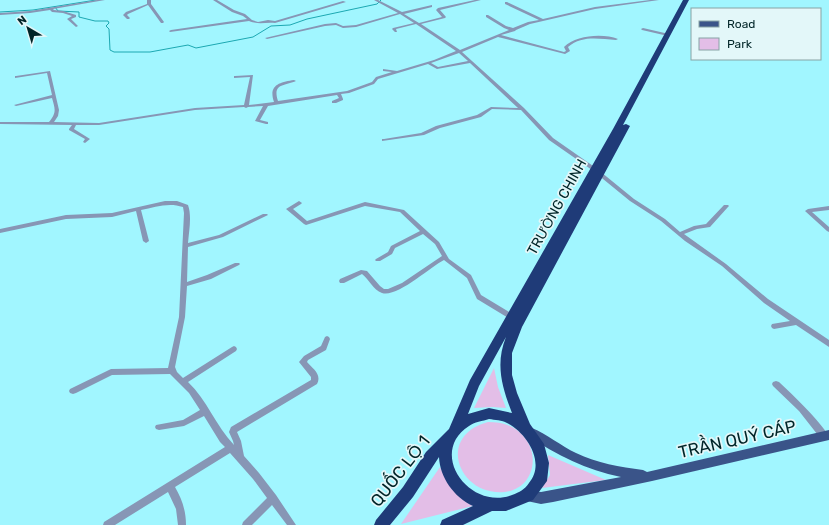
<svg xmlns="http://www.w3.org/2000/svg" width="829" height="525" viewBox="0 0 829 525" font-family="Rubik,sans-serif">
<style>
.green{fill:#e3bee7}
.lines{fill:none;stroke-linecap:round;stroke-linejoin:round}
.stream{stroke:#1ca8b2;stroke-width:1}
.minor{fill:#8796b5;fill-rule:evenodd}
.major{fill:#3a5489;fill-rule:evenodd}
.highway{fill:#1f3b78;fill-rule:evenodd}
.labels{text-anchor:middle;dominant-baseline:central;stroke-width:3.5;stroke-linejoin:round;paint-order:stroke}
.street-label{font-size:14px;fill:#002528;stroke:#e3f7f9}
.near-street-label{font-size:17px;fill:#002528;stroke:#e3f7f9}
</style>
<rect width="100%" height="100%" fill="#a1f6ff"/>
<g class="green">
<polygon points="494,368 498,387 506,408 492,407 474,408"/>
<path d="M488 422C496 422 504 423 512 427 533 438 540 465 524 483 519 488 512 491 505 492 459 497 435 436 488 422Z"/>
<polygon points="548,455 606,480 542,488 550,475"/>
<path d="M440 467C449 486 454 495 473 506L401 524Z"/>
</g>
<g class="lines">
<g class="stream">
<polyline points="55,7 58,11 79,12 79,17 95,21 108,21 109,23 106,26 109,29 110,50 114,52 150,52 188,45 196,48 253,37 271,26 290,25 307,19 377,4 381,0"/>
<polyline points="0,12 33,10 96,0"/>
</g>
<g class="minor">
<polygon points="97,0 105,0 53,9 54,10 63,11 76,15 76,17 71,19 78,26 76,27 67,19 72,16 63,13 52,12 50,10 30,13 0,15 0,13 30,11"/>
<polygon points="147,0 151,0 151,4 164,22 163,23 161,23 148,5 128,14 127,15 130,18 129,19 127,19 123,15 126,12 147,4"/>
<path d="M213 0H217L234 10 245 14 252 20 258 22 268 20 275 21 343 1 346 2 275 23C265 22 259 25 249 21L170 32 169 31 171 30 247 19 243 16 232 12Z"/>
<path d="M374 0H378L402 12 432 5V7L404 14 419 23 442 17 436 10 438 8 475 0H481L440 10 446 17 445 18 421 24 460 50 509 30 504 28 486 17V15H488L506 26 513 28 528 22 539 20 505 4V2H507L543 19 595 7 650 0H659L595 9 530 24 516 30 515 31 501 35 564 52 566 51 564 47C576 35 603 33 618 39L616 40C599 39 582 35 568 47L570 51 565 54 498 37 462 52 524 108 553 138 596 168 634 199 665 219 680 232 694 226 706 224 724 205H728L729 206 728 207 710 227 697 229 684 234 726 264 768 299 829 340V347L796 325 774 329 772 328 771 326 772 324 790 321 764 303 722 266 685 241 661 221 630 201 592 170 549 140 521 110 492 109 481 117 440 128 424 135 382 141V139H384L421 133 436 126 477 115 491 107 518 108 470 63 437 69 428 64 378 79 374 84 349 93 341 94 343 99V100L336 103H332V101L339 98 337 95 268 106 260 120 268 122V124H266L255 121 263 106 248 107 246 108 244 107 195 110 99 125H76L74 129 90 139 85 143 83 142 85 139 69 130V129L72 125 0 124V122H49C57 112 55 109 52 98L16 106 14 105 52 95 47 73 15 78V76H16L50 71 59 110 58 116 54 122 99 123 195 108 244 105 250 77 234 78V76H235L253 75 249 105 274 102C268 85 280 82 294 80L296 81C285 86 272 83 278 101L347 91 372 82 376 77 392 72 383 71V69L397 71 434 60 456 51 416 24 396 29 397 32H395L392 29 393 28 414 23 400 14 356 27 343 28 336 25 325 26 267 39 265 38 325 24 336 23 343 26 356 25 398 13ZM459 53 468 61 438 67 431 63Z"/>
<polygon points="643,28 669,34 670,35 668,36 642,30 641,29"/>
<path d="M165 201H177L188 205C192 216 189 231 188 243L219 235 263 214H267L268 215 223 237 188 247 187 282 207 275 235 263H239L240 264 239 265 211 279 187 286 185 317 175 367 177 372 183 378 232 347 234 346 236 347 237 349 236 351 188 382C207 400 216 426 234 445L233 441 229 432 231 427 311 380V377L299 362 304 356 321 346 325 337 327 336 329 337 330 339 326 350 308 360 307 362C313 369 322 374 317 384L237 432 241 441 244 456 259 473 276 495 296 525H287L272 505 252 525H242L243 522 267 498 253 479 230 453 175 487C182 499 186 511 186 525H178L176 509 168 492 115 525H103L104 522 225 447 220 442 204 416 184 426 159 430 156 429 155 427 156 425 183 420 200 410 189 393 170 374 112 375 76 393 73 394 70 393 69 391 70 389 111 369 168 368 179 317 184 213 183 207C169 202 155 207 141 210L149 241 146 243 143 241 136 211 112 217 66 219 0 233V229L66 215 112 213Z"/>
<path d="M299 201 302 203 301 204 293 209 307 221 365 202 404 210 439 242 449 259 471 275 481 295 514 315 515 317 514 319H510L477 299 467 278 444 260C430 267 397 298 382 293 373 290 369 279 362 274L344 283H340L339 281 340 279 361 270 367 271 380 286 384 289H388L402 283 442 256 435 244 423 234 395 248 392 254 380 261H376L375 260 376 259 388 252 391 246 420 231 400 212 365 206 306 225 304 224 286 209Z"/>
<polygon points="829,206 829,210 812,212 829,227 829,232 827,231 805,211 808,209"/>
<path d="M776 381 779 382C796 398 813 414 827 433L828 436 827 439 824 440 821 439 799 411 773 386 772 384 773 382Z"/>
</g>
<path class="major" d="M532 428C547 434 561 446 576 453 597 463 620 467 643 470L647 472 829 430V440L652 481 553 502 541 504 522 500 520 496 522 492 526 490 541 492 621 477C586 470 557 455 528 436L527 433 528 430Z"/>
<path class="highway" d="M683 0H689L623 125 626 124 630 126 522 327 512 353V375L517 393 530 424 544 444 549 463 547 481 533 500 506 511H492L463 525H440L442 520 473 506C454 497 440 478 439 457L413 497 390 525H374L376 520 403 487 426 452 449 429 470 380 613 129ZM506 337C495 364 502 387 512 413L489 408 468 414 479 386ZM489 419C495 420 502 420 507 423 527 433 546 463 529 483 524 490 520 492 512 495 470 511 427 453 469 426 474 422 483 421 489 419Z"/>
</g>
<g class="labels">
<g class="street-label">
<text transform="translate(557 207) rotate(-61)">TRƯỜNG CHINH</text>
</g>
<g class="near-street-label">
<text transform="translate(737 439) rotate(-13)">TRẦN QUÝ CÁP</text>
<text transform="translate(400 471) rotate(-52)">QUỐC LỘ 1</text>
</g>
</g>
<rect x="691" y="8" width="130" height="52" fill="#e3f7f9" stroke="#88a3a5"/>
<rect x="699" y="21" width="20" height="6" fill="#3a5489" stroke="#88a3a5"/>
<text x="727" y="28" font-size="12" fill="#002528">Road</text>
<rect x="699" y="38" width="20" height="12" fill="#e3bee7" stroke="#88a3a5"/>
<text x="727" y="48" font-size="12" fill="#002528">Park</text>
<g transform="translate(28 28) rotate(322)" stroke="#e3f7f9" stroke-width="3" paint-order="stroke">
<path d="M0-3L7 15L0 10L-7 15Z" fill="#002528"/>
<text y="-6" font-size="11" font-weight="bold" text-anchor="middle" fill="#002528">N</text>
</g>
</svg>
